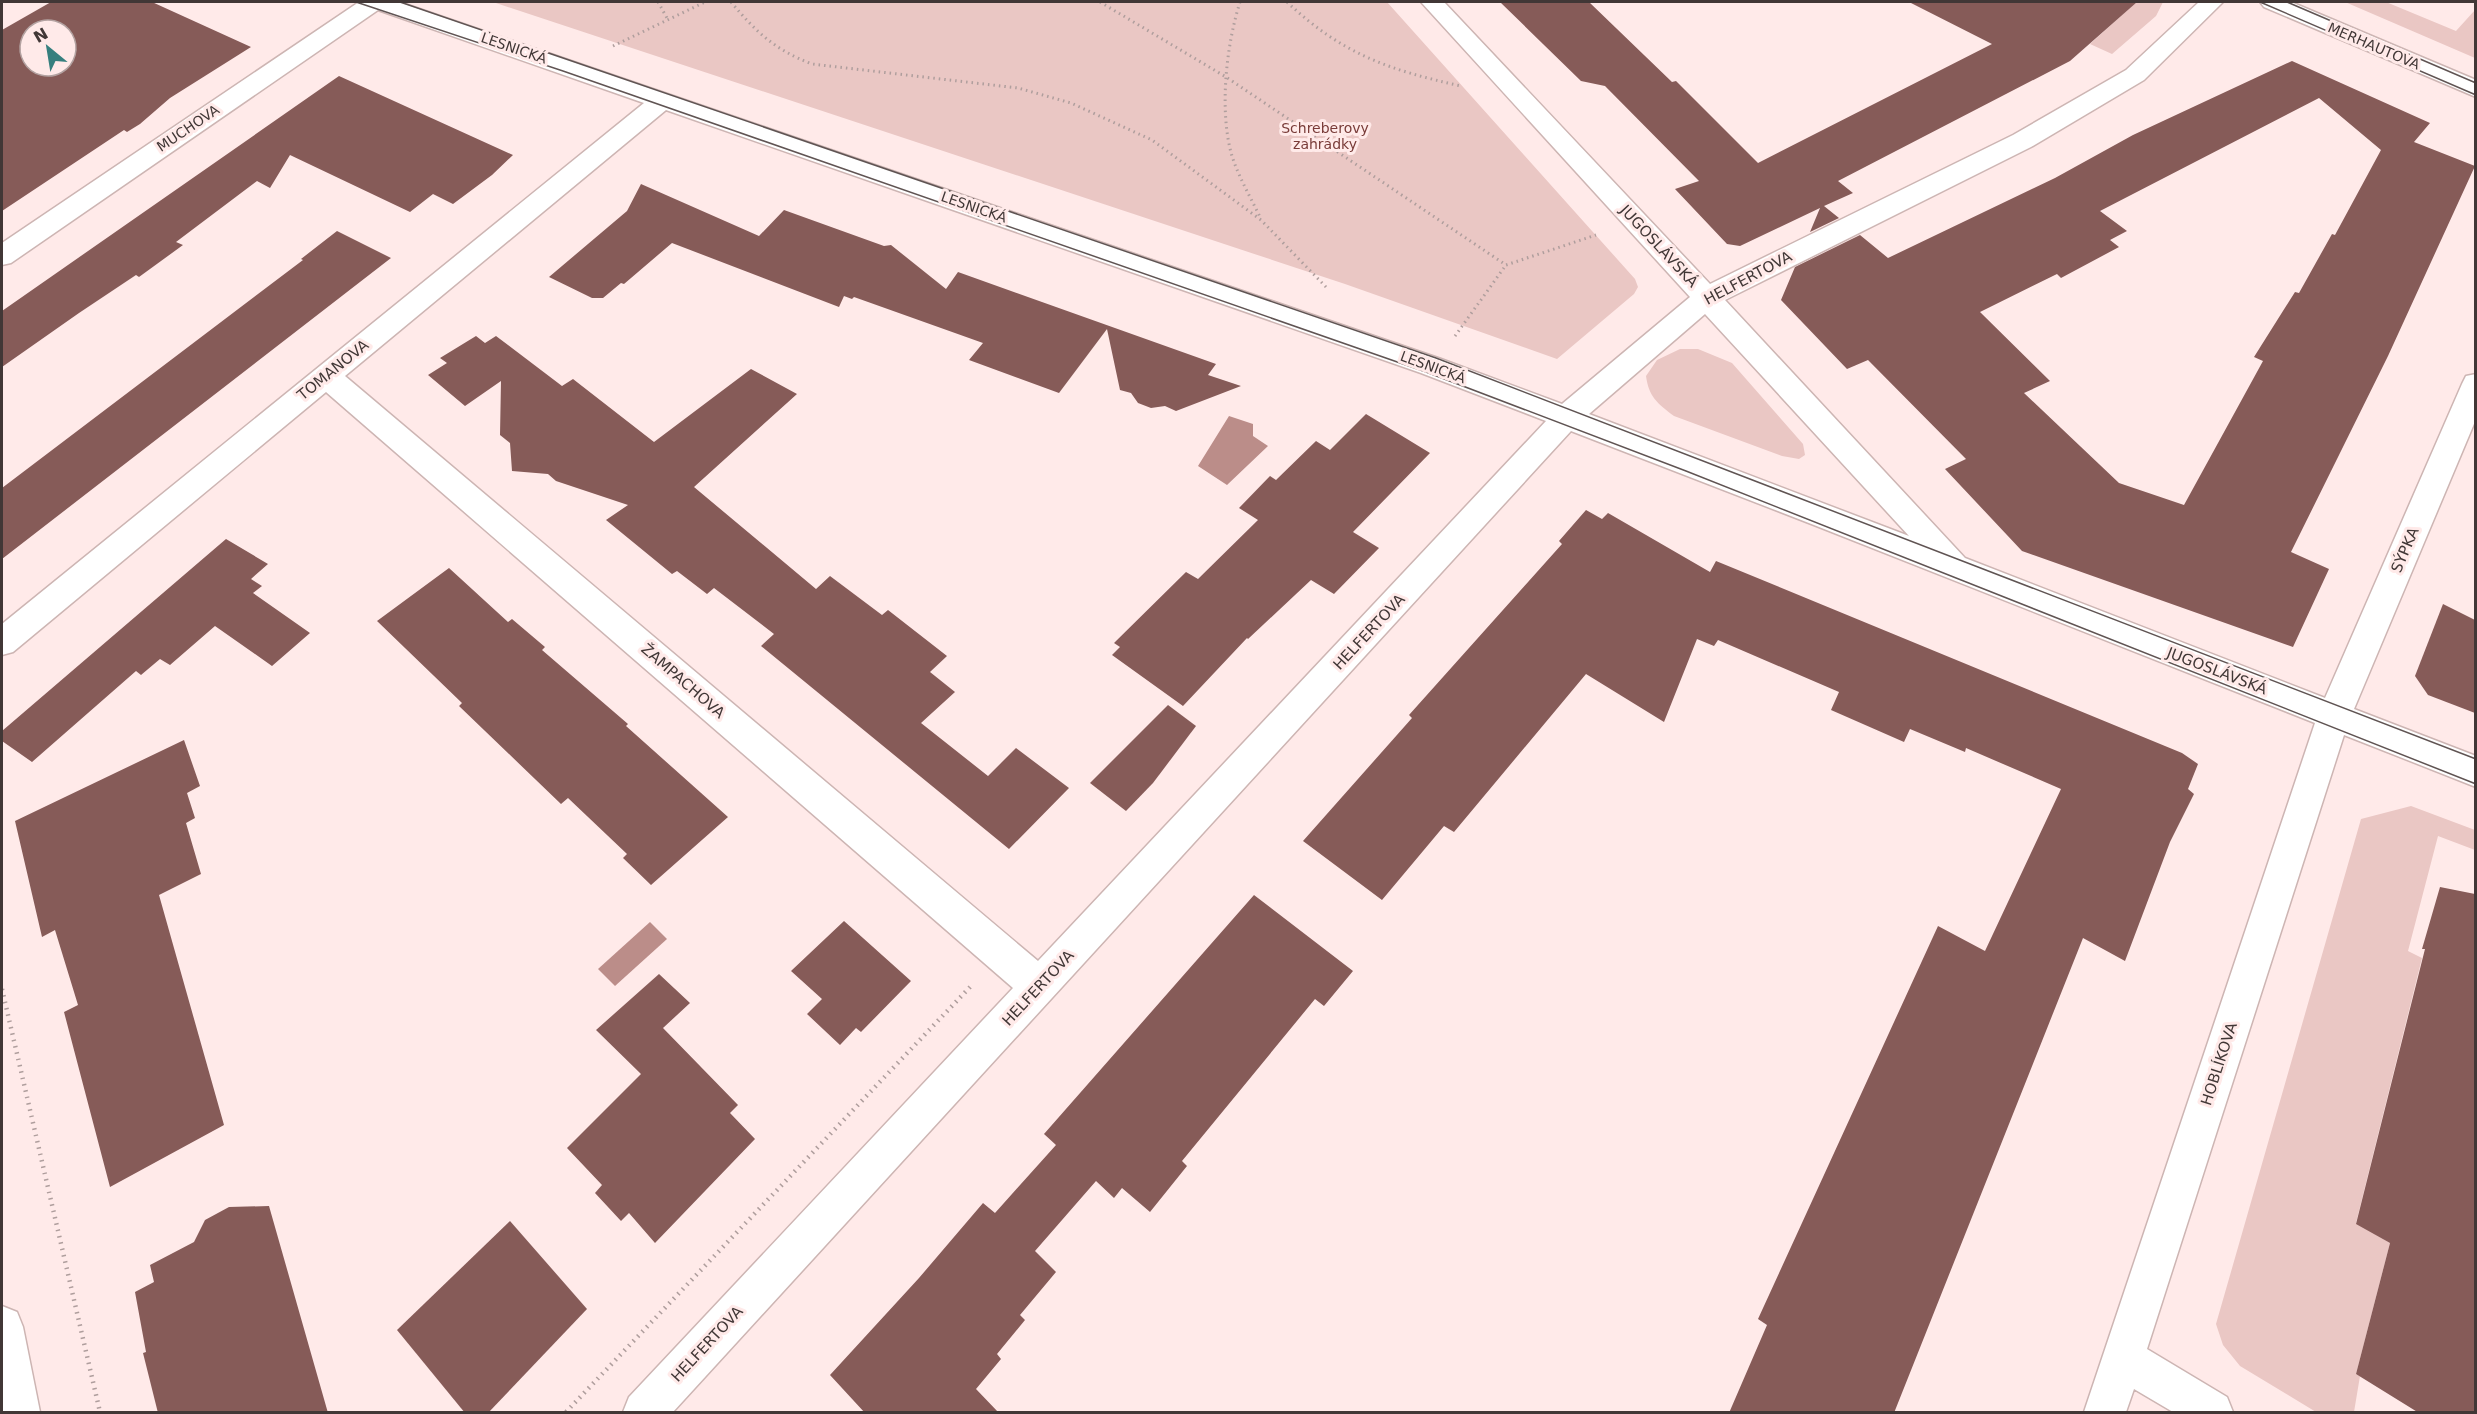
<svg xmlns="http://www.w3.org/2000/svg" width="2477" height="1414" viewBox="0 0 2477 1414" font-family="'DejaVu Sans',sans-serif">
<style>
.green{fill:#eac7c4}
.water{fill:#bb8d89}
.building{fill:#865b58;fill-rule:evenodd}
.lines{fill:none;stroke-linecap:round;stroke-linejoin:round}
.minor-casing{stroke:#cdb5b3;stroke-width:3}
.tertiary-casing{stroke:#cdb5b3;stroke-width:3}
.path-far1{stroke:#af9e9d;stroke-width:3;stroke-dasharray:1.5 4;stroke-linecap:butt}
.path{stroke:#af9e9d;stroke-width:4.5;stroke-dasharray:1.5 5;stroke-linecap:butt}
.minor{fill:#fff;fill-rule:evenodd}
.tertiary{fill:#fff;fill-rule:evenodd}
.tram{stroke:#605453;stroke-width:1.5}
.labels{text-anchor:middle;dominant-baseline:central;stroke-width:6;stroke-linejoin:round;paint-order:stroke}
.far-street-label{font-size:14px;fill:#413736;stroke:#ffeae9}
.far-park-label{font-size:14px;fill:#793b38;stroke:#ffeae9}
.street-label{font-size:15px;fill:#413736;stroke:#ffeae9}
</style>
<rect width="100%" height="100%" fill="#ffeae9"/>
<g class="green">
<polygon points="493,2 1387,2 1635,279 1638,287 1634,294 1557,359 1345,284"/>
<polygon points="2124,2 2163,2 2156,16 2112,54 2090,44 2132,6"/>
<polygon points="2345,2 2386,2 2456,31 2475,10 2475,58"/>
<path d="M1680 349H1698L1732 363 1803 444 1805 455 1799 459 1782 456 1674 416C1657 403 1649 397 1646 376L1657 360Z"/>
<polygon points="2411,806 2475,830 2475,850 2438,836 2408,951 2422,958 2356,1223 2390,1243 2356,1374 2360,1376 2354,1412 2316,1412 2240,1366 2223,1345 2216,1324 2361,819"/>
</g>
<g class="water">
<polygon points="1229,416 1253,424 1253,436 1268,446 1227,485 1198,466"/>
<polygon points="650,922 667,939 615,986 598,969"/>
</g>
<g class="building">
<path d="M51 2H152L251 47 170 98 140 124 127 132 124 130 2 211V30ZM30 30H66V66H30Z"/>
<polygon points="1500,2 1589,2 1672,82 1676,81 1758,163 1992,44 1909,2 2137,2 2070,61 1838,181 1853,193 1824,206 1839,218 1810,232 1820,208 1740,246 1727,244 1675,189 1699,181 1605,86 1581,81"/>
<path d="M2292 61 2430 123 2414 142 2475 166 2388 356 2291 552 2329 569 2293 647 2022 551 1945 469 1966 459 1868 360 1847 369 1781 300 1795 267 1860 235 1888 258 2055 178 2133 135ZM2319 98 2381 150 2335 235 2332 234 2299 293 2295 292 2254 357 2263 361 2184 505 2119 483 2024 393 2050 381 1980 312 2057 274 2061 278 2119 247 2110 240 2127 231 2100 211Z"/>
<polygon points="339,76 513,155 492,175 453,204 433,194 410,212 290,155 270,188 257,181 176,242 183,245 139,277 136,275 79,313 2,367 2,311"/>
<polygon points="641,184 759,236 784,210 884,246 891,245 946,289 958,272 1216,364 1208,375 1241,386 1176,411 1165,406 1151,408 1138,403 1131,393 1120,390 1107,329 1059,393 969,360 983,343 854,297 852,299 844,296 839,307 672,243 624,284 621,283 603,298 592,298 549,277 627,211"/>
<polygon points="337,231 391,258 2,559 2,488 303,260 301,259"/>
<polygon points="476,336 485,343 496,336 562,386 573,379 654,442 751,369 797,394 694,487 816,589 830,576 882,615 888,610 947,656 930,672 955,692 921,723 988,776 1016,748 1069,788 1009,849 761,646 774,634 714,588 707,594 677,571 672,574 606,520 628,505 556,481 548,474 512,471 510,443 500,435 501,381 465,406 428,375 447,363 440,358"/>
<polygon points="1366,414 1430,453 1353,532 1379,548 1334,594 1311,580 1248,639 1247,638 1183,706 1112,655 1120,647 1114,643 1186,572 1198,579 1258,520 1239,508 1270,476 1276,480 1316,441 1330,450"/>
<polygon points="1586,510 1602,519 1608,513 1710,572 1716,561 2182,753 2198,764 2188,789 2194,794 2170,842 2125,961 2083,938 1894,1413 1729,1413 1767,1325 1758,1319 1938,926 1985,951 2061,789 1966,748 1965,752 1910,729 1904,742 1831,710 1839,692 1718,640 1714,646 1697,639 1664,722 1586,674 1454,832 1444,826 1382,900 1303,841 1412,718 1409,715 1562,544 1559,541"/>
<polygon points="226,539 268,564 251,579 262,586 253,593 310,633 272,666 215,626 170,665 160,659 141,675 136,671 32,762 2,741 2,731"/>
<polygon points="449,568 508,622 512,619 545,647 542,650 628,724 626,726 728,817 651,885 623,858 627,854 568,798 561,804 459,706 462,703 377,621"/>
<polygon points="2443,604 2475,620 2475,713 2428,695 2415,676"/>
<polygon points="1168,705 1196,726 1153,783 1126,811 1090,783"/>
<polygon points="184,740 200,786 187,793 195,818 186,823 201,874 159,895 224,1125 110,1187 64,1012 78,1005 55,930 42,937 15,821"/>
<polygon points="2440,887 2475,894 2475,1413 2419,1413 2356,1374 2390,1243 2356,1224 2425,949 2422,949"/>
<polygon points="1254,895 1353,971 1324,1006 1315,999 1182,1161 1187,1166 1150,1212 1122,1188 1114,1198 1096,1181 1035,1251 1056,1272 1020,1315 1025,1320 997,1354 1001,1359 976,1389 999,1413 865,1413 830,1375 919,1278 983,1203 995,1213 1056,1145 1044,1134"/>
<polygon points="844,921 911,981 861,1032 856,1028 840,1045 807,1014 822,999 791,971"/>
<polygon points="659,974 690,1003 663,1028 738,1105 730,1113 755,1139 655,1243 629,1213 621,1221 595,1193 602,1185 567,1148 641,1074 596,1030"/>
<polygon points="269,1206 328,1413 158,1413 143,1353 146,1352 135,1292 154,1282 150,1265 194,1242 205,1220 229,1207"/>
<polygon points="510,1221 587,1309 488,1413 465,1413 397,1330"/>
</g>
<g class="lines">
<defs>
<g id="minor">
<path d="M359 2H399L1441 359 1562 404 1690 297 1421 2H1444L1710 284 2013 135 2126 70 2199 2H2223L2144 80 2031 147 1725 300 1965 558 2325 698 2462 384 2466 376 2476 374V419L2354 709 2476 756V787L2344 735 2147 1349 2227 1397 2233 1412H2173L2134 1389 2126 1412H2084L2315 723 1814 525 1571 431 673 1412H623L629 1397 1013 988 326 392 13 652 2 655V624L644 103 378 10 11 263 2 265V243ZM666 110 1421 373 1546 421 1038 961 345 376ZM1705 314 1909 536 1589 414Z"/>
<polygon points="2,1306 17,1312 23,1327 40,1412 2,1412"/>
</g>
<polygon id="tertiary" points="2260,2 2291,2 2476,80 2476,97 2264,7"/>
</defs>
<use href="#minor" class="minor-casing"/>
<use href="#tertiary" class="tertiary-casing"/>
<g class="path-far1">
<polyline points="658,2 667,18"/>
<path d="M731 2C756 32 775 50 812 64L1018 88 1071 103 1152 140 1261 220 1326 287"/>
<polyline points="1100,2 1226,77 1506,265 1596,235"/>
<path d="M1240 2C1226 46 1219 112 1232 156 1239 178 1251 198 1261 219"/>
<path d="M1287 2C1342 54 1389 70 1461 86"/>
<polyline points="613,46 705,2"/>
<polyline points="1455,336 1506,265"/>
</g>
<g class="path">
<polyline points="2,989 100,1412"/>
<polyline points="566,1412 971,986"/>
</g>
<use href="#minor" class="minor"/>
<use href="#tertiary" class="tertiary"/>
<g class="tram">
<polyline points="356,2 563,71 1426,372 1686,471 2476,784"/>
<polyline points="400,2 1436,358 2476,759"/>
<polyline points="2260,2 2476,95"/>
<polyline points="2287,2 2476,83"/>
</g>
</g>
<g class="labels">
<g class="far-street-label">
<text transform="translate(2374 46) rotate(23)">MERHAUTOVA</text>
<text transform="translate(514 48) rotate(19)">LESNICKÁ</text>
<text transform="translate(188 128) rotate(-34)">MUCHOVA</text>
<text transform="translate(974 207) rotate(19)">LESNICKÁ</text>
<text transform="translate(1433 367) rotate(20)">LESNICKÁ</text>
</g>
<g class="far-park-label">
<text x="1325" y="128">Schreberovy<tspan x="1325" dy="16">zahrádky</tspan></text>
</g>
<g class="street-label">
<text transform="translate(1659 246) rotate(47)">JUGOSLÁVSKÁ</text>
<text transform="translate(1748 278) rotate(-28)">HELFERTOVA</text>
<text transform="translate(333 370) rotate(-39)">TOMANOVA</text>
<text transform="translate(2405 550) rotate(-67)">SÝPKA</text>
<text transform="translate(1369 632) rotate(-47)">HELFERTOVA</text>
<text transform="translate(2217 671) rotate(21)">JUGOSLÁVSKÁ</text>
<text transform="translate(683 681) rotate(41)">ŽAMPACHOVA</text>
<text transform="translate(1038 988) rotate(-47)">HELFERTOVA</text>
<text transform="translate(2219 1064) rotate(-72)">HOBLÍKOVA</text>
<text transform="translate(707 1344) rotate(-47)">HELFERTOVA</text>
</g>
</g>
<rect width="2477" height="1414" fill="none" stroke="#413736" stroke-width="6"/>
<g transform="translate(48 48) rotate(330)"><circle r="28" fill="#ffeae9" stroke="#b3a2a1" stroke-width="1.5"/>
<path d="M0-4.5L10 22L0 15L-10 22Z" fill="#367f7e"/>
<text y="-9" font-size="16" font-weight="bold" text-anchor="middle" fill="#413736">N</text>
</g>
</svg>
